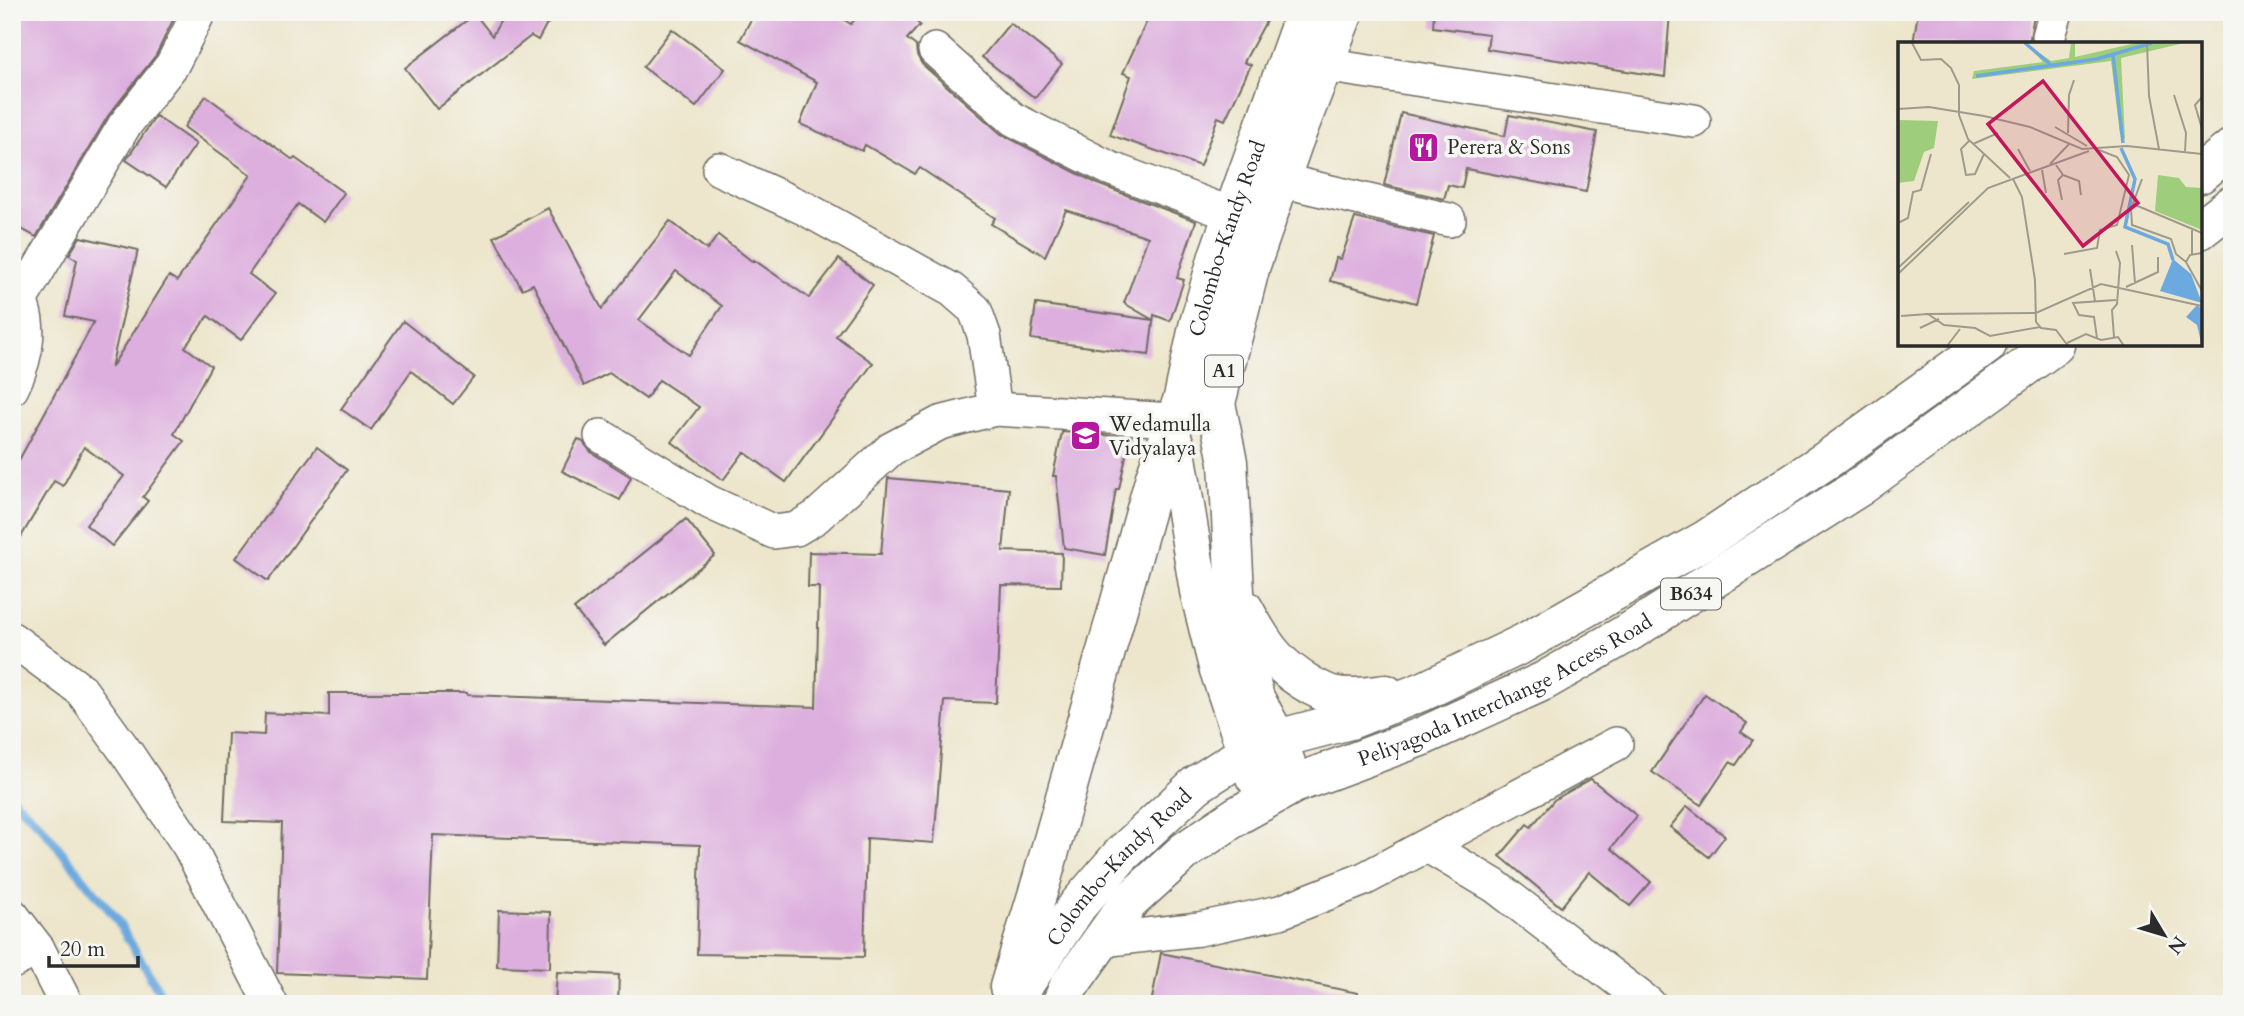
<svg xmlns="http://www.w3.org/2000/svg" width="2244" height="1016" viewBox="0 0 2244 1016" font-family="Cardo,serif">
<style>
.lines{fill:none;stroke-linecap:round;stroke-linejoin:round}
.stream{stroke:#6ca9de;stroke-width:9}
.building{fill:#ddafde;fill-rule:evenodd}
.minor-casing{stroke:#6f6c63;stroke-width:36}
.highway-casing{stroke:#6f6c63;stroke-width:41}
.minor{stroke:#fff;stroke-width:33}
.highway{stroke:#fff;stroke-width:38}
.labels{text-anchor:middle;dominant-baseline:central;stroke-width:7;stroke-linejoin:round;paint-order:stroke}
.shield{fill:#f6f6f2;stroke:#686867;stroke-width:2}
.shield-label{font-size:19px;font-weight:bold;fill:#2b2b2b}
.poi-label{font-size:21px;fill:#2b2b2b;stroke:#f6f6f2;text-anchor:start}
.street-label{font-size:21px;fill:#2b2b2b;stroke:#f6f6f2}
.inset-river{fill:none;stroke:#6ca9de;stroke-width:3.5}
.inset-road{fill:none;stroke:#9f9b8c;stroke-width:2}
.view{fill:#c2185b;fill-opacity:0.15;stroke:#c2185b;stroke-width:3.5}
.inset-edge{fill:none;stroke:#2b2b2b;stroke-width:3.5}
</style>
<rect width="100%" height="100%" fill="#f6f6f2"/>
<filter id="ink" filterUnits="userSpaceOnUse"><feTurbulence type="fractalNoise" baseFrequency=".0143" numOctaves="2"/><feDisplacementMap in="SourceGraphic" scale="14" xChannelSelector="R" yChannelSelector="G"/><feConvolveMatrix kernelMatrix="1 2 1 2 8 2 1 2 1" color-interpolation-filters="sRGB"/></filter>
<filter id="wash" filterUnits="userSpaceOnUse"><feTurbulence type="fractalNoise" baseFrequency=".00686" numOctaves="4" result="noise"/><feDisplacementMap in="SourceGraphic" scale="28" xChannelSelector="R" yChannelSelector="G"/><feGaussianBlur stdDeviation="1.57" result="paint"/><feColorMatrix in="noise" values="0 0 0 0 0 0 0 0 0 0 0 0 0 0 0 0 0 1.4 0 .05"/><feComposite in="paint" operator="in"/></filter>
<g filter="url(#wash)">
<rect width="100%" height="100%" fill="#ede6cc"/>
<g class="lines">
<polyline class="stream" points="12,798 40,825 115,917 167,1004"/>
</g>
<g id="blocks">
<g class="building">
<polygon points="12,12 177,12 156,55 108,116 36,237 12,224"/>
<polygon points="486,12 563,12 546,25 538,40 531,36 437,109 405,68 475,14 492,36 501,20"/>
<polygon points="755,12 830,12 851,24 861,12 906,12 920,25 907,39 916,46 917,55 922,64 1001,134 1100,185 1196,221 1177,278 1184,280 1170,321 1154,315 1149,355 1031,339 1036,304 1153,320 1124,303 1148,237 1066,210 1045,256 991,224 995,218 920,168 915,174 865,145 862,151 800,124 817,82 740,40"/>
<polygon points="1151,12 1271,12 1244,62 1251,65 1225,120 1218,117 1200,166 1110,135 1131,76 1123,73"/>
<polygon points="1434,12 1670,12 1665,77 1487,49 1489,34 1433,27"/>
<polygon points="1918,12 2018,12 2034,15 2029,44 1913,44"/>
<polygon points="1010,23 1062,64 1035,98 982,57"/>
<polygon points="672,29 725,69 696,107 643,67"/>
<polygon points="206,96 293,160 295,158 344,193 323,222 298,204 249,274 275,294 241,340 208,316 185,347 211,366 174,434 184,441 143,497 148,501 112,546 86,525 124,476 84,447 63,486 54,481 12,552 12,473 94,322 65,316 77,260 69,255 80,237 138,250 111,368 169,276 177,281 251,175 184,127"/>
<polygon points="1401,113 1505,136 1509,115 1597,132 1586,192 1466,169 1462,188 1448,185 1444,199 1384,185"/>
<polygon points="156,116 196,144 166,187 126,160"/>
<path d="M548 208 602 309 670 221 707 250 718 235 753 262 754 260 809 298 839 259 873 285 836 336 873 363 786 482 744 452 723 480 672 442 699 407 659 380 646 399 609 373 584 386 533 284 522 289 494 237ZM676 271 722 306 689 355 639 320Z"/>
<polygon points="1355,218 1434,236 1416,303 1330,281 1336,258 1341,259"/>
<polygon points="403,321 474,377 453,404 411,371 371,430 341,409"/>
<polygon points="1062,432 1130,437 1119,489 1116,489 1105,555 1064,548 1056,476 1053,476"/>
<polygon points="578,439 583,442 591,452 631,477 620,500 562,471"/>
<polygon points="317,447 347,470 268,581 236,558"/>
<polygon points="888,478 1009,489 1003,551 1062,553 1061,586 1001,585 996,703 945,701 934,843 867,838 864,957 697,954 700,845 433,835 427,979 277,973 282,823 224,821 228,733 264,735 265,713 329,716 329,693 467,693 467,695 816,707 819,587 808,587 809,552 881,554"/>
<polygon points="686,519 715,555 604,645 574,609"/>
<polygon points="1705,694 1747,723 1741,732 1753,740 1736,765 1730,762 1701,805 1652,772"/>
<polygon points="1591,779 1637,816 1611,848 1651,882 1630,906 1589,872 1561,907 1500,856 1527,824 1531,827 1554,800"/>
<polygon points="1687,806 1725,836 1709,857 1670,827"/>
<polygon points="499,910 551,912 550,968 497,966"/>
<polygon points="1161,953 1358,993 1357,1004 1151,1004"/>
<polygon points="557,972 619,975 618,1004 555,1004"/>
</g>
</g>
</g>
<g filter="url(#ink)">
<use href="#blocks" fill-opacity="0" stroke="#6f6c63" stroke-width="2"/>
<g class="lines">
<defs>
<g id="minor">
<polyline points="2049,36 2056,12"/>
<polyline points="935,50 1013,119 1109,168 1231,214"/>
<polyline points="1323,65 1694,121"/>
<polyline points="719,169 806,209 952,290 975,310 984,335 995,409 1173,420"/>
<polyline points="1280,180 1449,220"/>
<path d="M12 288C35 317 28 356 12 388"/>
<polyline points="21,299 124,126 172,65 199,12"/>
<polyline points="601,436 709,502 774,532 796,529 816,517 891,449 940,423 995,409"/>
<polyline points="12,639 81,690 126,752 189,846 271,1004"/>
<polyline points="1428,846 1495,886 1649,1004"/>
<polyline points="12,915 38,949 66,1004"/>
<polyline points="1102,940 1199,929 1280,912 1364,879 1616,744"/>
<polyline points="12,962 38,949"/>
</g>
<g id="highway">
<polyline points="2200,174 2232,148"/>
<polyline points="2200,230 2232,205"/>
<polyline points="1170,434 1175,445 1199,591 1218,667 1255,777"/>
<path d="M1244 609C1263 644 1276 666 1312 686 1318 689 1325 693 1332 695 1350 699 1368 696 1386 694"/>
<polyline points="1286,763 1277,739 1255,698 1240,639 1235,592 1228,462 1216,403 1251,265 1293,143 1344,12"/>
<path id="s1" d="M1009 987 1042 879 1155 477 1183 398 1198 327 1218 256 1305 12"/>
<path id="s2" d="M1011 1004 1078 905 1121 855 1196 785 1235 760 1277 739 1350 720 1426 690 1522 644 1705 540 1828 459 1987 345"/>
<path id="s3" d="M1061 1004 1069 986 1129 902 1185 851 1238 815 1294 784 1423 736 1544 681 1631 631 1858 488 2055 345"/>
</g>
</defs>
<use href="#minor" class="minor-casing"/>
<use href="#highway" class="highway-casing"/>
<use href="#minor" class="minor"/>
<use href="#highway" class="highway"/>
</g>
</g>
<defs>
<symbol id="restaurant-square" viewBox="-11 -11 22 22"><rect x="-9" y="-9" width="18" height="18" rx="4" fill="#b5179e" stroke="#f6f6f2"/><path d="M-5-6h1v4h1v-4h1v4h1v-4h1v5L-1.5 .5V6h-2V.5L-5-1ZM5-6V6H3V1.5H1.5Q1.5-4 5-6Z" fill="#fff"/></symbol>
<symbol id="school-square" viewBox="-11 -11 22 22"><rect x="-9" y="-9" width="18" height="18" rx="4" fill="#b5179e" stroke="#f6f6f2"/><path d="M0-5L7-2L0 1L-7-2ZM-4 1L0 2.5L4 1V4Q0 6-4 4Z" fill="#fff"/></symbol>
</defs>
<g fill-rule="evenodd">
<use href="#restaurant-square" x="1406" y="130" width="35" height="35"/>
<use href="#school-square" x="1068" y="418" width="35" height="35"/>
</g>
<g class="labels">
<g class="shield">
<rect x="1205" y="355.5" width="38" height="31" rx="5"/>
<rect x="1661" y="578.5" width="60" height="31" rx="5"/>
</g>
<g class="shield-label">
<text x="1224" y="371">A1</text>
<text x="1691" y="594">B634</text>
</g>
<g class="poi-label">
<text x="1447" y="147">Perera &amp; Sons</text>
<text x="1109" y="424">Wedamulla<tspan x="1109" dy="24">Vidyalaya</tspan></text>
</g>
<g class="street-label">
<text stroke="none"><textPath href="#s1" startOffset="780">Colombo-Kandy Road</textPath></text>
<text stroke="none"><textPath href="#s3" startOffset="558">Peliyagoda Interchange Access Road</textPath></text>
<text stroke="none"><textPath href="#s2" startOffset="175">Colombo-Kandy Road</textPath></text>
</g>
</g>
<g transform="translate(1898 42)">
<rect width="304" height="304" fill="#ede6cc"/>
<path d="M127 1 153 19 171 16 173 1H177V15L238 1H286L223 16 227 97 222 92 213 19 74 37 76 29 145 20ZM0 78 40 79 36 106 26 110 16 139 0 141ZM260 133 281 136 288 145 304 146V188L257 169Z" fill="#9ecd7b"/>
<path d="M275 217 293 232 304 261 262 249ZM299 263 304 267V304L299 283 288 275Z" fill="#6ca9de"/>
<path class="inset-river" d="M127 1 152 22M215 13 225 101M78 34 199 17 254 1M223 106 237 137 227 185 270 202 275 218"/>
<path class="inset-road" d="M14 1 23 18 43 17 53 26 61 43V73L70 97 112 136M249 1 251 54 261 107M276 53 288 91 287 109M304 55 297 63 304 87M0 67 31 65 86 74 132 85 184 107 229 104 304 112M157 85 189 104M170 91 171 53 176 38M71 99 63 107 68 133 77 132 86 112M75 102 100 91M120 107 132 129M152 122 172 101M158 123 165 133 160 138 164 158M144 128 148 151M165 133 181 139 183 153M115 137 124 155 137 238 138 280 143 286 158 288 170 304M244 137 233 167 234 183 273 197 278 212 288 220M235 162 304 191M0 181 10 176 15 150 23 148 33 112M234 203 237 241M304 211 292 213 288 220 304 249M166 212 199 206 202 188 219 183 231 133 219 115 201 108M294 212V188M0 226 71 160M192 227 197 259M0 232 90 146 191 109M228 245 260 230V215M3 274 30 272M142 285 92 294 77 286 46 283 30 272 138 271 203 242 304 264M22 286 41 277M216 295 214 268 219 262 222 221 218 209M199 296 196 275 181 273 175 261 218 258M169 301 188 292 203 298 220 295 226 304M49 304 62 287"/>
<path class="view" d="M145 39 240 161 185 204 90 82Z"/>
<rect width="304" height="304" class="inset-edge"/>
</g>
<rect width="2244" height="1016" fill="none" stroke="#f6f6f2" stroke-width="42"/>
<g transform="translate(2164 935) rotate(128)" stroke="#f6f6f2" stroke-width="5" paint-order="stroke">
<path d="M0-5L12 26L0 18L-12 26Z" fill="#2b2b2b"/>
<text y="-10" font-size="19" font-weight="bold" text-anchor="middle" fill="#2b2b2b">N</text>
</g>
<path d="M49 956v10h89v-10" fill="none" stroke="#2b2b2b" stroke-width="3.5"/>
<text x="60" y="956" font-size="21" fill="#2b2b2b" stroke="#f6f6f2" stroke-width="5" paint-order="stroke">20 m</text>
</svg>
